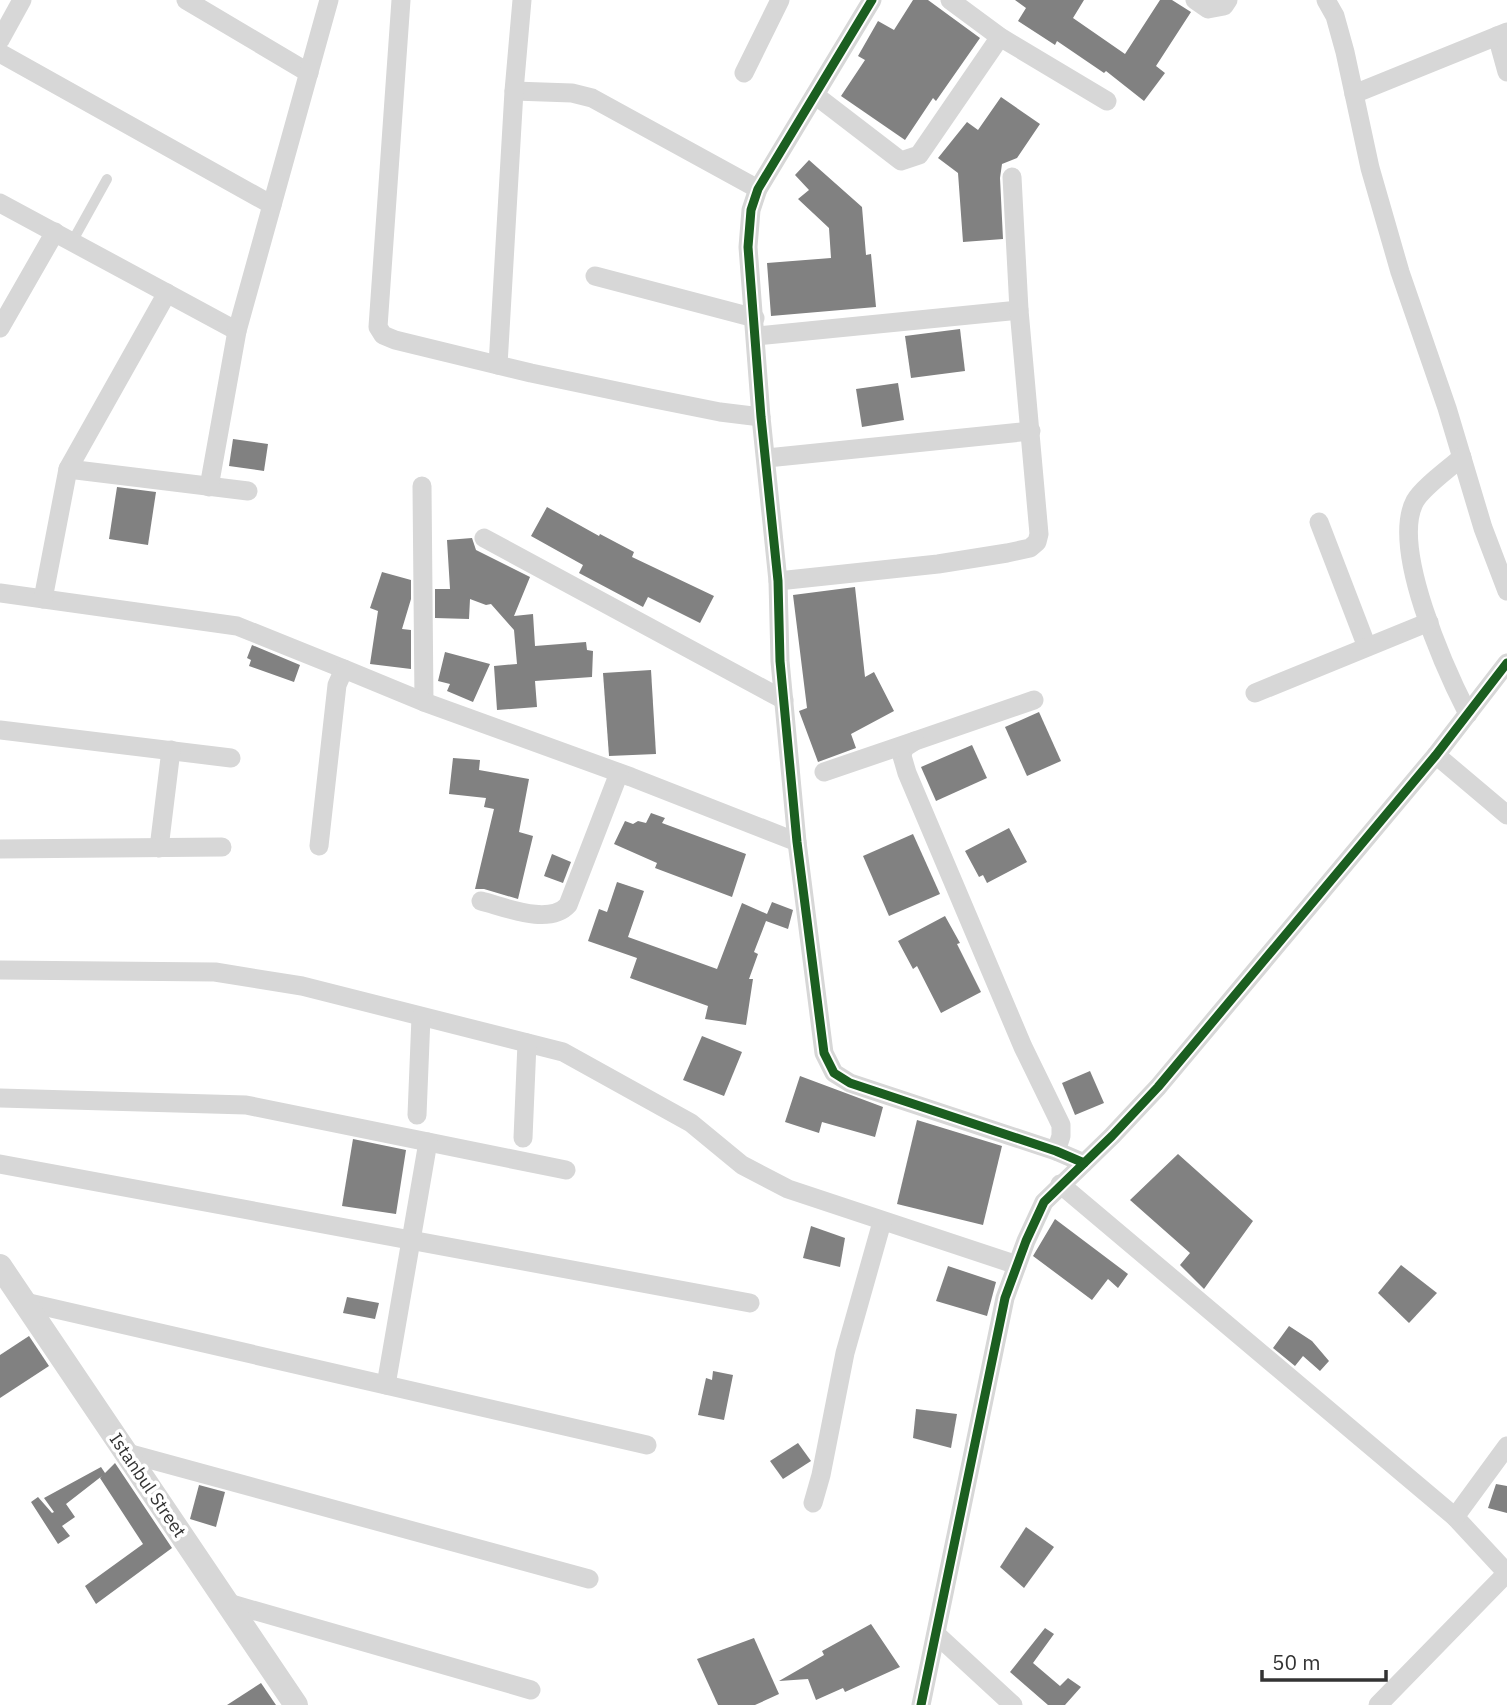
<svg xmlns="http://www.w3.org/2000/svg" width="1507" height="1705" viewBox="0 0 1507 1705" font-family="'IBM Plex Sans',sans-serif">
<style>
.building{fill:#818181}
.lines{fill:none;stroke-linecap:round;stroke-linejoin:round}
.service{stroke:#d7d7d7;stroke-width:10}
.minor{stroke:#d7d7d7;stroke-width:19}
.tertiary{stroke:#d7d7d7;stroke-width:24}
.cycleway-casing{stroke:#fff;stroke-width:13}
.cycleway{stroke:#1b5e20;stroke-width:9}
.labels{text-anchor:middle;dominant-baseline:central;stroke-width:7;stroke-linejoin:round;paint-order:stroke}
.street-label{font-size:18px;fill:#333;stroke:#fff}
</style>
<rect width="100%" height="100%" fill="#fff"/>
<g class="building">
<polygon points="913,0 928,0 980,38 936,101 933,98 905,140 841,96 865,60 858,56 878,21 894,30"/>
<polygon points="1015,0 1084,0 1073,18 1125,54 1160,0 1172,0 1191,12 1156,66 1165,73 1144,101 1106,71 1104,73 1057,41 1055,45 1018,21 1026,8"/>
<polygon points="1001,97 1040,124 1017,158 1002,164 1000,178 1003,239 963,242 958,173 938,158 967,122 978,130"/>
<polygon points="809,160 862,207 866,255 871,254 876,307 771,316 767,263 831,258 829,228 798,199 809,190 795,175"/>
<polygon points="960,329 965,371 911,378 905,336"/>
<polygon points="898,383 904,420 862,427 856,389"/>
<polygon points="233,439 268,444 264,471 229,466"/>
<polygon points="117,487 156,492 148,545 109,539"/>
<polygon points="547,507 599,536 600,534 634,552 632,557 714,596 700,623 648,597 643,607 579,573 583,565 531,536"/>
<polygon points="472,538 476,550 530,577 514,616 533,614 535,646 586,642 587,650 593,651 592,677 535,681 537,707 497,710 494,666 517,664 514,630 491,604 486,605 470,599 469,619 435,618 435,589 450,589 447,540"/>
<polygon points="382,572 411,580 411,599 402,629 411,630 411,669 370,664 378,611 370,608"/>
<polygon points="855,587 865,677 874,672 894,711 851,734 856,748 818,762 799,711 807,708 793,595"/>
<polygon points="252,645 300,665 294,682 249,666 251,660 247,658"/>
<polygon points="445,652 490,664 473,702 447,691 450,684 438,681"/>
<polygon points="651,670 656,754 609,756 603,673"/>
<polygon points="1039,712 1061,761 1027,776 1005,727"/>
<polygon points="972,745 987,778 936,801 921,767"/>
<polygon points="453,758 480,760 479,770 529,779 519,832 533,836 518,899 484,889 475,889 494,809 484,807 486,798 449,794"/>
<polygon points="651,813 665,818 662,823 746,854 732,897 655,868 657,863 614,844 625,821 633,824 638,821 646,823"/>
<polygon points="1009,828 1027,862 987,883 983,875 979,877 965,851"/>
<polygon points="913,834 940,894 889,916 863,856"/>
<polygon points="552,854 571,862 563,883 544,876"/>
<polygon points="617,882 644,891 628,937 717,969 742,903 767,914 772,902 793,910 788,929 766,921 754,952 758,954 749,979 753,979 746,1025 705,1019 708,1006 630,978 637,958 588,941 599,909 607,912"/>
<polygon points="945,916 960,943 957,944 981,992 941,1013 917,966 913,969 898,941"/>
<polygon points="702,1036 742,1052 724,1096 683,1080"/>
<polygon points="1090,1071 1104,1103 1075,1115 1062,1083"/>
<polygon points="800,1076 883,1107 875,1137 822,1122 819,1133 785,1122"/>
<polygon points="917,1120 1002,1146 983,1225 897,1204"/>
<polygon points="353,1139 406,1150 396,1214 342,1206"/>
<polygon points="1178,1154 1253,1221 1204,1289 1180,1265 1190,1253 1130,1200"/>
<polygon points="1055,1219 1128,1274 1118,1288 1108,1279 1092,1300 1033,1256"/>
<polygon points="811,1226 845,1238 840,1267 803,1258"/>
<polygon points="1401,1265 1437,1293 1409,1323 1378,1293"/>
<polygon points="948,1266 996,1282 987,1316 936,1301"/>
<polygon points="347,1297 379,1303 375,1319 343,1313"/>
<polygon points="1289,1326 1312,1341 1329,1361 1320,1371 1303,1356 1295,1366 1273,1348"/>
<polygon points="29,1336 49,1366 0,1398 0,1355"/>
<polygon points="713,1371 733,1375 724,1420 698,1415 706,1378 712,1380"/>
<polygon points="916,1409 957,1414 951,1448 913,1438"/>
<polygon points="798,1443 811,1461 783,1479 770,1461"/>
<polygon points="115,1463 172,1548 96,1604 85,1586 143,1544 100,1478 102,1476 66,1504 75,1517 62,1526 70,1536 58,1544 31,1502 38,1497 52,1513 54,1512 44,1498 101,1467 105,1473"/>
<polygon points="1496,1484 1507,1486 1507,1513 1488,1508"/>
<polygon points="199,1485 225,1492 216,1527 190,1519"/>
<polygon points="1026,1527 1054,1547 1024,1588 1000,1567"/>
<polygon points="871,1624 900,1667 845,1692 843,1688 816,1700 808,1679 779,1681 824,1655 822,1651"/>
<polygon points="1045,1628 1054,1634 1033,1663 1060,1686 1068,1678 1081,1687 1065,1705 1048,1705 1010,1672"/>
<polygon points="754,1638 779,1694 755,1705 718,1705 697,1659"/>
<polygon points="261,1683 276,1705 227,1705"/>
</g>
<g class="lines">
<polyline class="service" points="72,242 107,179"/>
<g class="minor">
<polyline points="186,0 309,73"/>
<polyline points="401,0 378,327 383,335 395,340 531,373 650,398 720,412 761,417"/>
<polyline points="872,0 758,189 751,210 748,247 761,417 778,581 780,661 797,842 824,1053 834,1073 850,1083 1056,1151 1084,1163"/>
<polyline points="950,0 1000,37 1107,101"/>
<polyline points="1195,0 1208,9 1224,6 1228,0"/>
<polyline points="1326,0 1335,16 1345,52 1370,168 1400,272 1447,408 1483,528 1507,591"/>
<polyline points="1497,36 1507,72"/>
<polyline points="0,40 22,0"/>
<polyline points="0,53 272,205"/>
<polyline points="744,73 780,0"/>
<polyline points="514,91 572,93 592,98 758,189"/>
<polyline points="1354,94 1507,32"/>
<polyline points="815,95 901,161 919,155 1000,37"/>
<polyline points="0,203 237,331"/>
<polyline points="595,276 755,318"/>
<polyline points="0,328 55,232"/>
<polyline points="757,336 1019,310"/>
<polyline points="498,365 514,91 522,0"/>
<path d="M1462 457C1450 468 1423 487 1415 501 1390 547 1445 669 1468 714"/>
<polyline points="767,458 1031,431"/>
<polyline points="68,469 248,491"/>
<polyline points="422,486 424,702"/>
<polyline points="209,487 237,331 329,0"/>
<polyline points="1319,522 1367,647"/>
<polyline points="484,538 784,700"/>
<polyline points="778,581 938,564 1007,553 1030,548 1037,542 1039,534 1019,310 1012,177"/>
<polyline points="0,593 237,626 344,669"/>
<polyline points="43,599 68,469 167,293"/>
<polyline points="1255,693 1429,622"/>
<polyline points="1034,700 915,741 904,748 902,756 907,773 1023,1047 1061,1125 1061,1136 1056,1151"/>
<polyline points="0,730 231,758"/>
<polyline points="1436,755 1507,815"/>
<polyline points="824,772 915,741"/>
<polyline points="319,846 337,685 344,669 424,702 631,777 797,842"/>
<polyline points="159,848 171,750"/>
<polyline points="0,849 222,847"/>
<path d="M481 901C505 907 549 926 568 905L619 773"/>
<polyline points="0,970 215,972 302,986 563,1052 691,1123 742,1165 788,1189 1017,1265"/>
<polyline points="0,1098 246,1105 566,1170"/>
<polyline points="417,1115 421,1017"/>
<polyline points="523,1138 527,1043"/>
<polyline points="0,1164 750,1303"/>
<polyline points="1060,1184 1455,1517 1507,1573"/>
<polyline points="25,1302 647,1445"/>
<polyline points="386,1385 428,1142"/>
<polyline points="127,1453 589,1579"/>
<polyline points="813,1503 821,1475 845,1353 882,1222"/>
<polyline points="1455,1517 1507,1446"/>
<polyline points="228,1603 531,1690"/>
<polyline points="936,1634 1013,1705"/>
<polyline points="921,1705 1005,1298 1026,1241 1044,1202 1112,1136 1158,1087 1436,755 1507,663"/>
<polyline points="1378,1705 1507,1573"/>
</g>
<polyline class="tertiary" points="0,1266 296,1705"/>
<defs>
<g id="cycleway">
<polyline points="872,0 758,189 751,210 748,247 761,417 778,581 780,661 797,842 824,1053 834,1073 850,1083 1056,1151 1084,1163"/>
<polyline points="921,1705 1005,1298 1026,1241 1044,1202 1112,1136 1158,1087 1436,755 1507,663"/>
</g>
</defs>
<use href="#cycleway" class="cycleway-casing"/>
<use href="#cycleway" class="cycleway"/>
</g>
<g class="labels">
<g class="street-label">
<text transform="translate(148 1485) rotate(56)">Istanbul Street</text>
</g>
</g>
<path d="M1262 1670v10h124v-10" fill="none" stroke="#333333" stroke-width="3.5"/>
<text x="1272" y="1670" font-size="21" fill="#333333" stroke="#ffffff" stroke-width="5" paint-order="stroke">50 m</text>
</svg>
